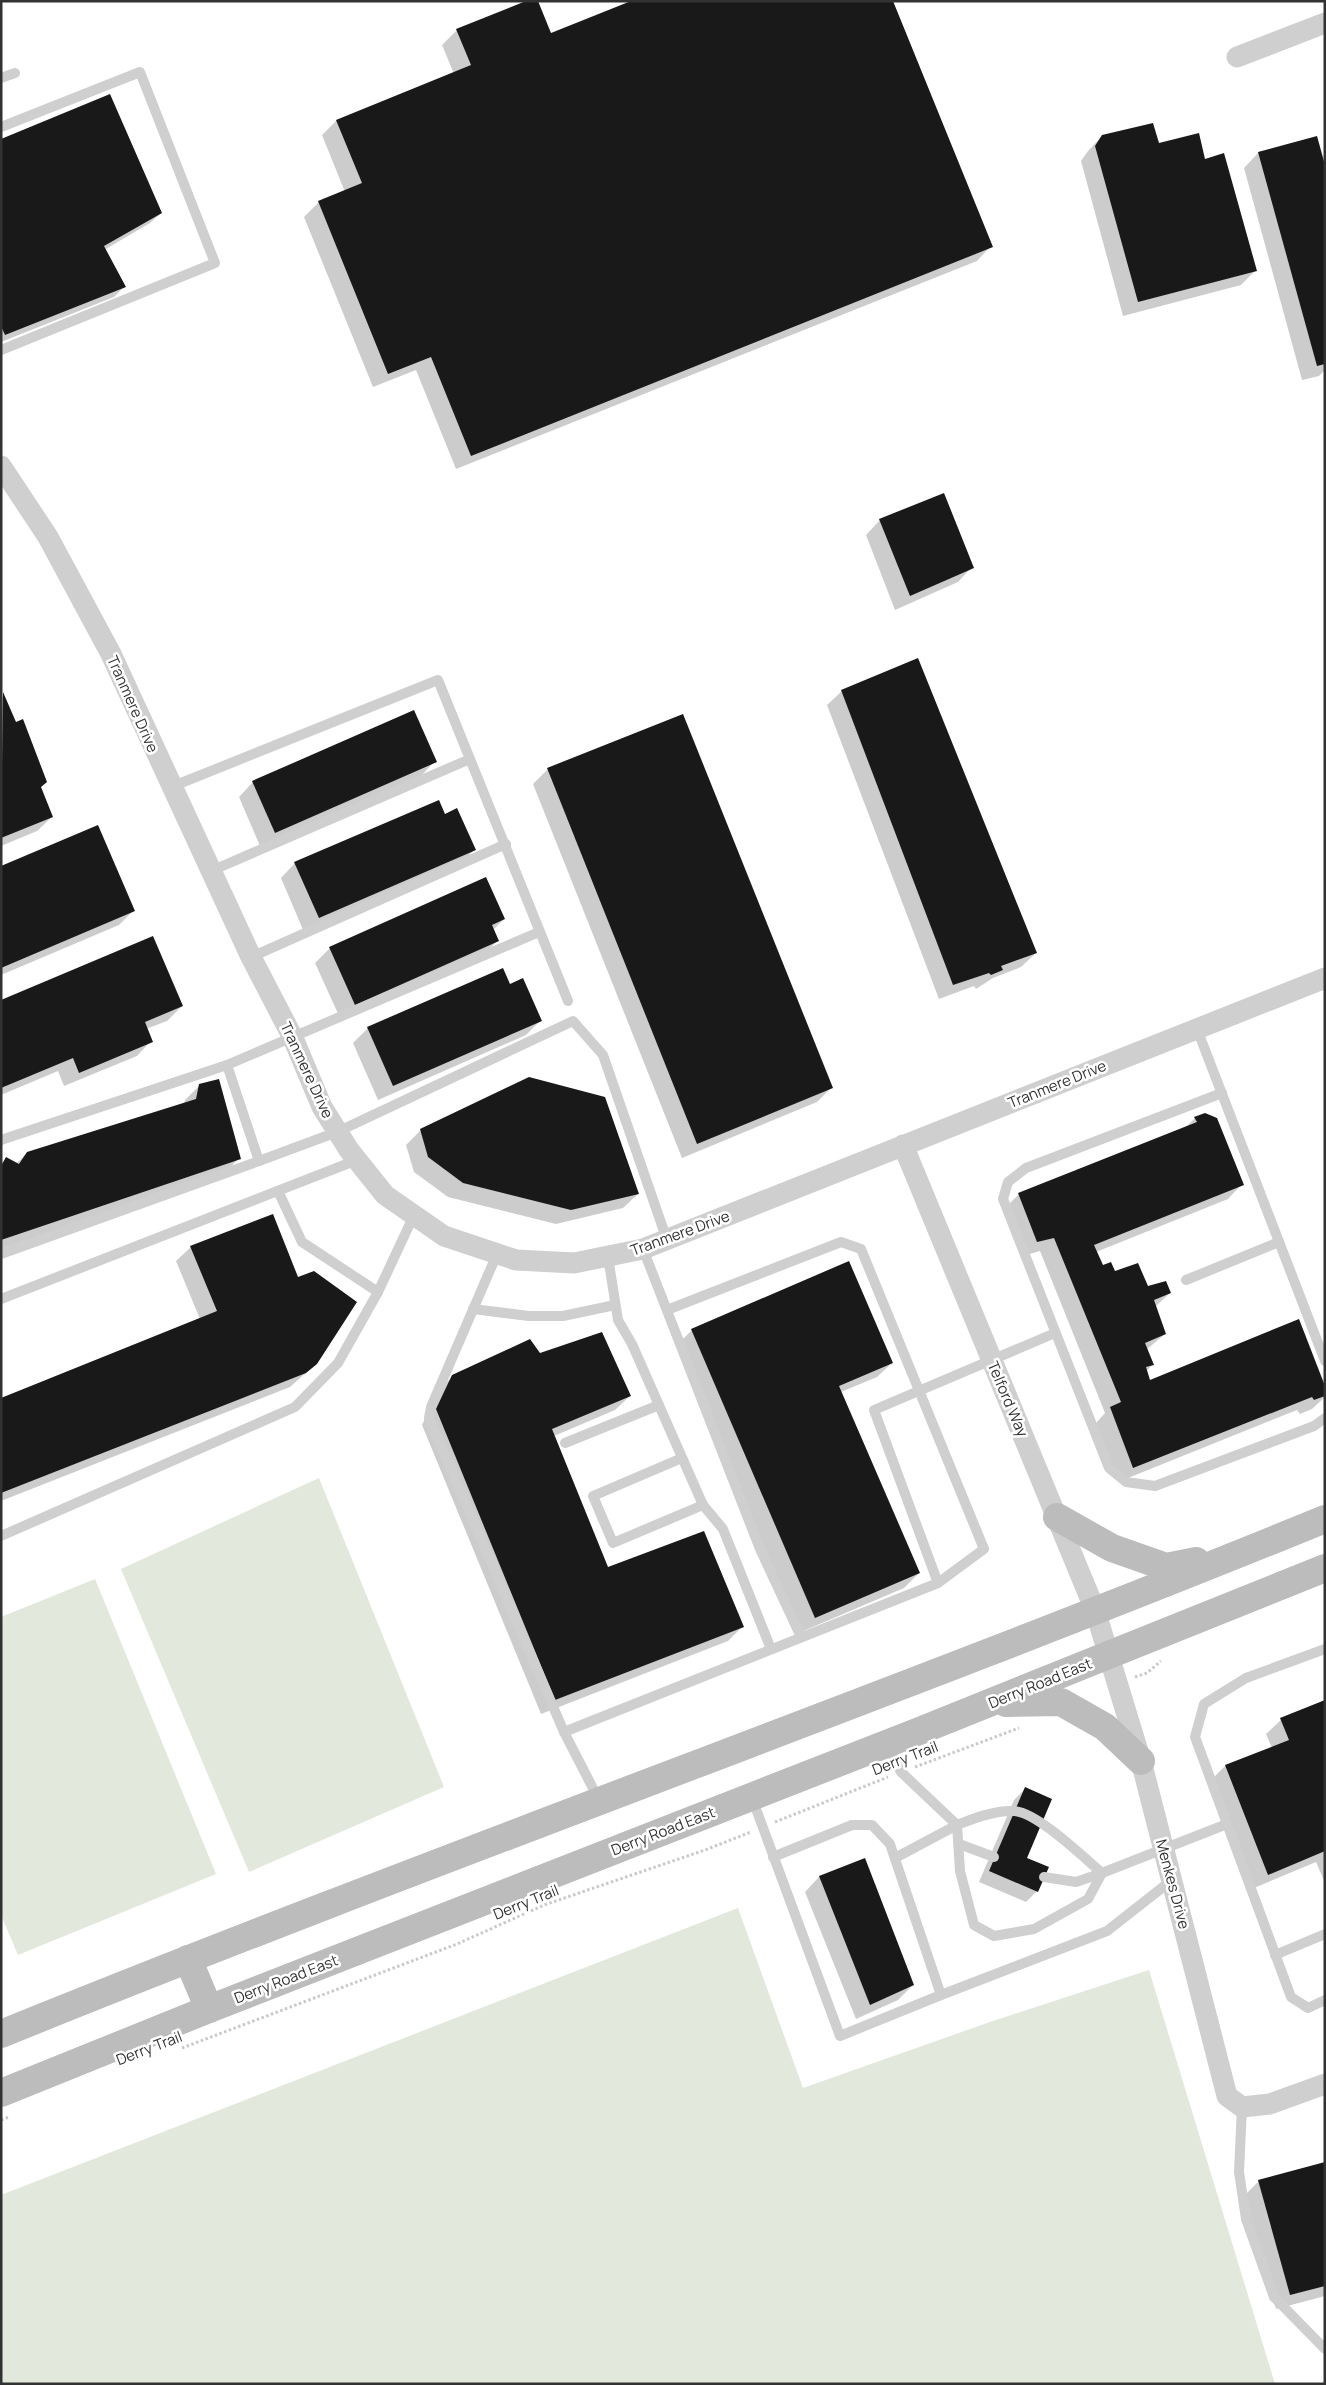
<svg xmlns="http://www.w3.org/2000/svg" width="1326" height="2385" viewBox="0 0 1326 2385" font-family="Manrope,sans-serif">
<style>
.green{fill:#e2e8dc}
.shadow{fill:#0003}
.building{fill:#191919}
.lines{fill:none;stroke-linecap:round;stroke-linejoin:round}
.path{stroke:#c9c9c9;stroke-width:3;stroke-dasharray:2.5 2.5;stroke-linecap:butt}
.service{stroke:#cfcfcf;stroke-width:10}
.minor{stroke:#cfcfcf;stroke-width:21}
.secondary{stroke:#bcbcbc;stroke-width:28}
.labels{text-anchor:middle;dominant-baseline:central;stroke-width:5;stroke-linejoin:round;paint-order:stroke}
.street-label{font-size:15px;fill:#323232;stroke:#fff}
</style>
<rect width="100%" height="100%" fill="#fff"/>
<g class="green">
<polygon points="319,1478 444,1787 249,1872 121,1569"/>
<polygon points="95,1579 216,1874 18,1955 1,1915 1,1617"/>
<polygon points="738,1908 803,2088 990,2022 1149,1970 1275,2384 1,2384 1,2195"/>
</g>
<g class="shadow">
<polygon points="457,30 550,35 991,246 977,261 456,469 416,370 373,387 304,217 319,202 345,192 322,135 336,121 454,74 442,45"/>
<polygon points="1102,136 1158,145 1204,160 1256,270 1241,285 1123,316 1081,161 1088,151"/>
<polygon points="1316,138 1325,169 1325,370 1319,376 1302,380 1244,168 1258,153"/>
<polygon points="1,140 161,213 150,223 104,250 125,286 114,297 1,342"/>
<polygon points="880,520 972,567 958,582 895,610 866,535"/>
<polygon points="842,691 1036,953 1021,967 993,978 976,989 974,986 939,999 827,705"/>
<polygon points="1,694 15,723 52,817 37,831 1,846"/>
<polygon points="435,761 421,776 260,846 239,797 253,782"/>
<polygon points="548,769 831,1088 817,1102 682,1158 533,784"/>
<polygon points="444,816 474,850 460,865 304,932 281,878 295,863"/>
<polygon points="1,867 133,911 119,925 1,975"/>
<polygon points="504,919 493,930 498,940 483,955 340,1018 315,963 330,948"/>
<polygon points="509,985 541,1020 526,1035 378,1100 353,1043 368,1028"/>
<polygon points="1,1001 182,1006 167,1021 146,1029 151,1041 137,1056 64,1086 58,1071 1,1095"/>
<polygon points="199,1086 239,1158 225,1173 1,1249 1,1164 7,1159 16,1164 27,1153 184,1104 185,1100"/>
<polygon points="1195,1118 1242,1184 1228,1199 1096,1252 1103,1267 1148,1288 1170,1293 1155,1307 1165,1334 1146,1350 1152,1365 1146,1372 1149,1381 1325,1389 1325,1397 1312,1409 1300,1414 1297,1410 1118,1482 1096,1423 1105,1413 1040,1251 1023,1256 1004,1209 1019,1194 1185,1128"/>
<polygon points="421,1130 638,1194 623,1208 556,1224 448,1197 414,1172 406,1145"/>
<polygon points="191,1247 317,1363 290,1387 1,1501 1,1400 200,1319 176,1261"/>
<polygon points="692,1330 892,1363 877,1377 841,1392 919,1573 904,1588 801,1632 677,1345"/>
<polygon points="539,1355 630,1396 615,1410 554,1436 607,1568 742,1627 728,1641 541,1714 422,1425 438,1391 453,1376"/>
<polygon points="1325,1702 1325,1883 1316,1862 1254,1888 1211,1780 1225,1766 1272,1748 1266,1734 1281,1720"/>
<polygon points="1025,1789 1025,1858 1037,1891 1026,1902 979,1882 1014,1800"/>
<polygon points="864,1860 913,1985 898,2000 856,2019 805,1892 819,1877"/>
<polygon points="1325,2163 1325,2296 1276,2309 1244,2196 1259,2181"/>
</g>
<g class="building">
<polygon points="526,1 538,1 551,33 631,1 893,1 993,247 471,456 431,357 388,374 318,201 362,183 336,120 471,65 456,29"/>
<polygon points="110,94 162,213 104,246 126,287 5,335 1,326 1,139"/>
<polygon points="1153,123 1159,143 1199,133 1205,159 1224,153 1257,271 1138,302 1095,146 1102,135"/>
<polygon points="1317,136 1325,165 1325,364 1317,366 1258,152"/>
<polygon points="944,493 974,568 910,596 879,519"/>
<polygon points="918,658 1037,953 1001,966 1003,970 991,975 989,973 953,985 841,690"/>
<polygon points="3,692 16,722 23,719 47,782 41,787 53,817 1,838"/>
<polygon points="414,710 437,762 275,833 252,781"/>
<polygon points="683,714 833,1088 697,1144 547,768"/>
<polygon points="439,800 445,814 457,808 476,850 319,918 294,862"/>
<polygon points="98,825 135,911 1,968 1,866"/>
<polygon points="486,877 505,919 492,925 499,941 355,1005 329,947"/>
<polygon points="153,936 183,1006 145,1022 153,1042 79,1073 73,1058 1,1088 1,1000"/>
<polygon points="503,968 510,984 523,978 542,1021 393,1086 367,1027"/>
<polygon points="529,1077 605,1097 639,1194 571,1210 463,1183 428,1157 420,1129"/>
<polygon points="219,1079 241,1159 1,1240 1,1166 6,1157 19,1164 27,1152 196,1099 199,1084"/>
<polygon points="1205,1113 1217,1118 1244,1185 1094,1245 1103,1265 1111,1262 1115,1271 1138,1263 1148,1286 1166,1281 1171,1293 1154,1300 1166,1334 1145,1343 1154,1365 1146,1367 1150,1380 1299,1319 1325,1386 1325,1396 1314,1400 1312,1397 1133,1468 1110,1407 1121,1402 1054,1238 1037,1242 1018,1193 1197,1122 1194,1117"/>
<polygon points="273,1214 298,1277 314,1271 357,1302 317,1364 306,1373 1,1493 1,1398 217,1311 190,1246"/>
<polygon points="849,1261 893,1363 839,1386 920,1573 815,1618 691,1329"/>
<polygon points="602,1332 631,1396 552,1429 608,1567 704,1531 744,1627 555,1700 436,1409 452,1375 530,1339 540,1353"/>
<polygon points="1325,1700 1325,1851 1268,1875 1225,1765 1289,1740 1280,1718"/>
<polygon points="1025,1787 1052,1799 1027,1858 1049,1867 1038,1892 989,1871"/>
<polygon points="865,1858 914,1985 870,2005 819,1876"/>
<polygon points="1325,2162 1325,2286 1290,2295 1258,2180"/>
</g>
<g class="lines">
<g class="path">
<polyline points="1135,1677 1147,1673 1161,1661"/>
<polyline points="915,1767 1019,1728"/>
<polyline points="775,1822 888,1777"/>
<polyline points="182,2048 457,1944 544,1905 705,1850 751,1832"/>
<polyline points="1,2120 9,2117"/>
</g>
<g class="service">
<polyline points="1,78 15,73"/>
<polyline points="1,127 140,72 215,263 1,350"/>
<polyline points="171,787 438,680 568,1001"/>
<polyline points="211,871 470,759"/>
<polyline points="251,957 506,844"/>
<polyline points="1197,1029 1325,1361"/>
<polyline points="227,1065 259,1161 337,1132 573,1021 603,1055 667,1240"/>
<polyline points="1222,1093 1026,1168 1008,1182 1003,1199 1109,1468 1126,1482 1155,1486 1314,1426 1325,1418"/>
<polyline points="1,1140 227,1065 539,932"/>
<polyline points="278,1191 302,1242 378,1292"/>
<polyline points="643,1249 760,1549 801,1637"/>
<polyline points="1,1254 259,1161"/>
<polyline points="497,1254 431,1407 429,1418 564,1732"/>
<polyline points="608,1257 618,1320 632,1344 703,1505 723,1529 771,1649"/>
<polyline points="1186,1280 1279,1242"/>
<polyline points="1,1299 357,1160"/>
<polyline points="473,1309 529,1316 563,1316 615,1305"/>
<polyline points="667,1310 841,1242 861,1249 984,1549 938,1583"/>
<polyline points="565,1443 659,1405"/>
<polyline points="682,1458 593,1496 613,1543 703,1505"/>
<polyline points="1,1536 295,1407 338,1363 378,1292 414,1215"/>
<polyline points="1325,1649 1246,1678 1204,1704 1195,1737 1291,1997 1308,2008 1325,2000"/>
<polyline points="887,1745 901,1772 957,1825 895,1858"/>
<polyline points="752,1798 840,2036 941,1995 890,1844 872,1825 852,1825 773,1857"/>
<polyline points="599,1800 564,1732 938,1583 874,1410 1055,1333"/>
<polyline points="959,1844 994,1857"/>
<path d="M1102 1873C1083 1857 1037 1812 1014 1811 995 1810 974 1818 957 1825L960 1871 974 1925 994 1936 1034 1929 1088 1899 1102 1873 1227 1824"/>
<polyline points="1044,1877 1076,1882 1102,1873"/>
<polyline points="1275,1955 1325,1934"/>
<polyline points="941,1995 1107,1931 1172,1880"/>
<polyline points="1242,2107 1239,2172 1246,2219 1274,2297 1325,2349"/>
</g>
<g class="minor">
<polyline points="1237,57 1325,23"/>
<polyline points="1,466 48,537 111,654 251,957 293,1038 322,1107 349,1150 385,1195 444,1236 516,1260 574,1263 643,1249 1325,978"/>
<polyline points="903,1145 1095,1610 1141,1761 1227,2096 1242,2107 1270,2104 1325,2084"/>
</g>
<g class="secondary">
<polyline points="1057,1517 1112,1548 1166,1567 1196,1561"/>
<polyline points="1006,1703 1061,1702 1105,1727 1141,1761"/>
<polyline points="188,1959 209,2009"/>
<path d="M1 2034C440 1856 886 1698 1325 1519"/>
<polyline points="1,2093 209,2009 917,1732 1325,1568"/>
</g>
</g>
<g class="labels">
<g class="street-label">
<text transform="translate(133 704) rotate(66)">Tranmere Drive</text>
<text transform="translate(307 1070) rotate(65)">Tranmere Drive</text>
<text transform="translate(1057 1084) rotate(-22)">Tranmere Drive</text>
<text transform="translate(680 1233) rotate(-20)">Tranmere Drive</text>
<text transform="translate(1008 1399) rotate(67)">Telford Way</text>
<text transform="translate(1040 1683) rotate(-22)">Derry Road East</text>
<text transform="translate(905 1758) rotate(-21)">Derry Trail</text>
<text transform="translate(663 1831) rotate(-21)">Derry Road East</text>
<text transform="translate(1173 1884) rotate(75)">Menkes Drive</text>
<text transform="translate(526 1902) rotate(-22)">Derry Trail</text>
<text transform="translate(286 1979) rotate(-21)">Derry Road East</text>
<text transform="translate(149 2048) rotate(-21)">Derry Trail</text>
</g>
</g>
<rect width="1326" height="2385" fill="none" stroke="#323232" stroke-width="5"/>
</svg>
